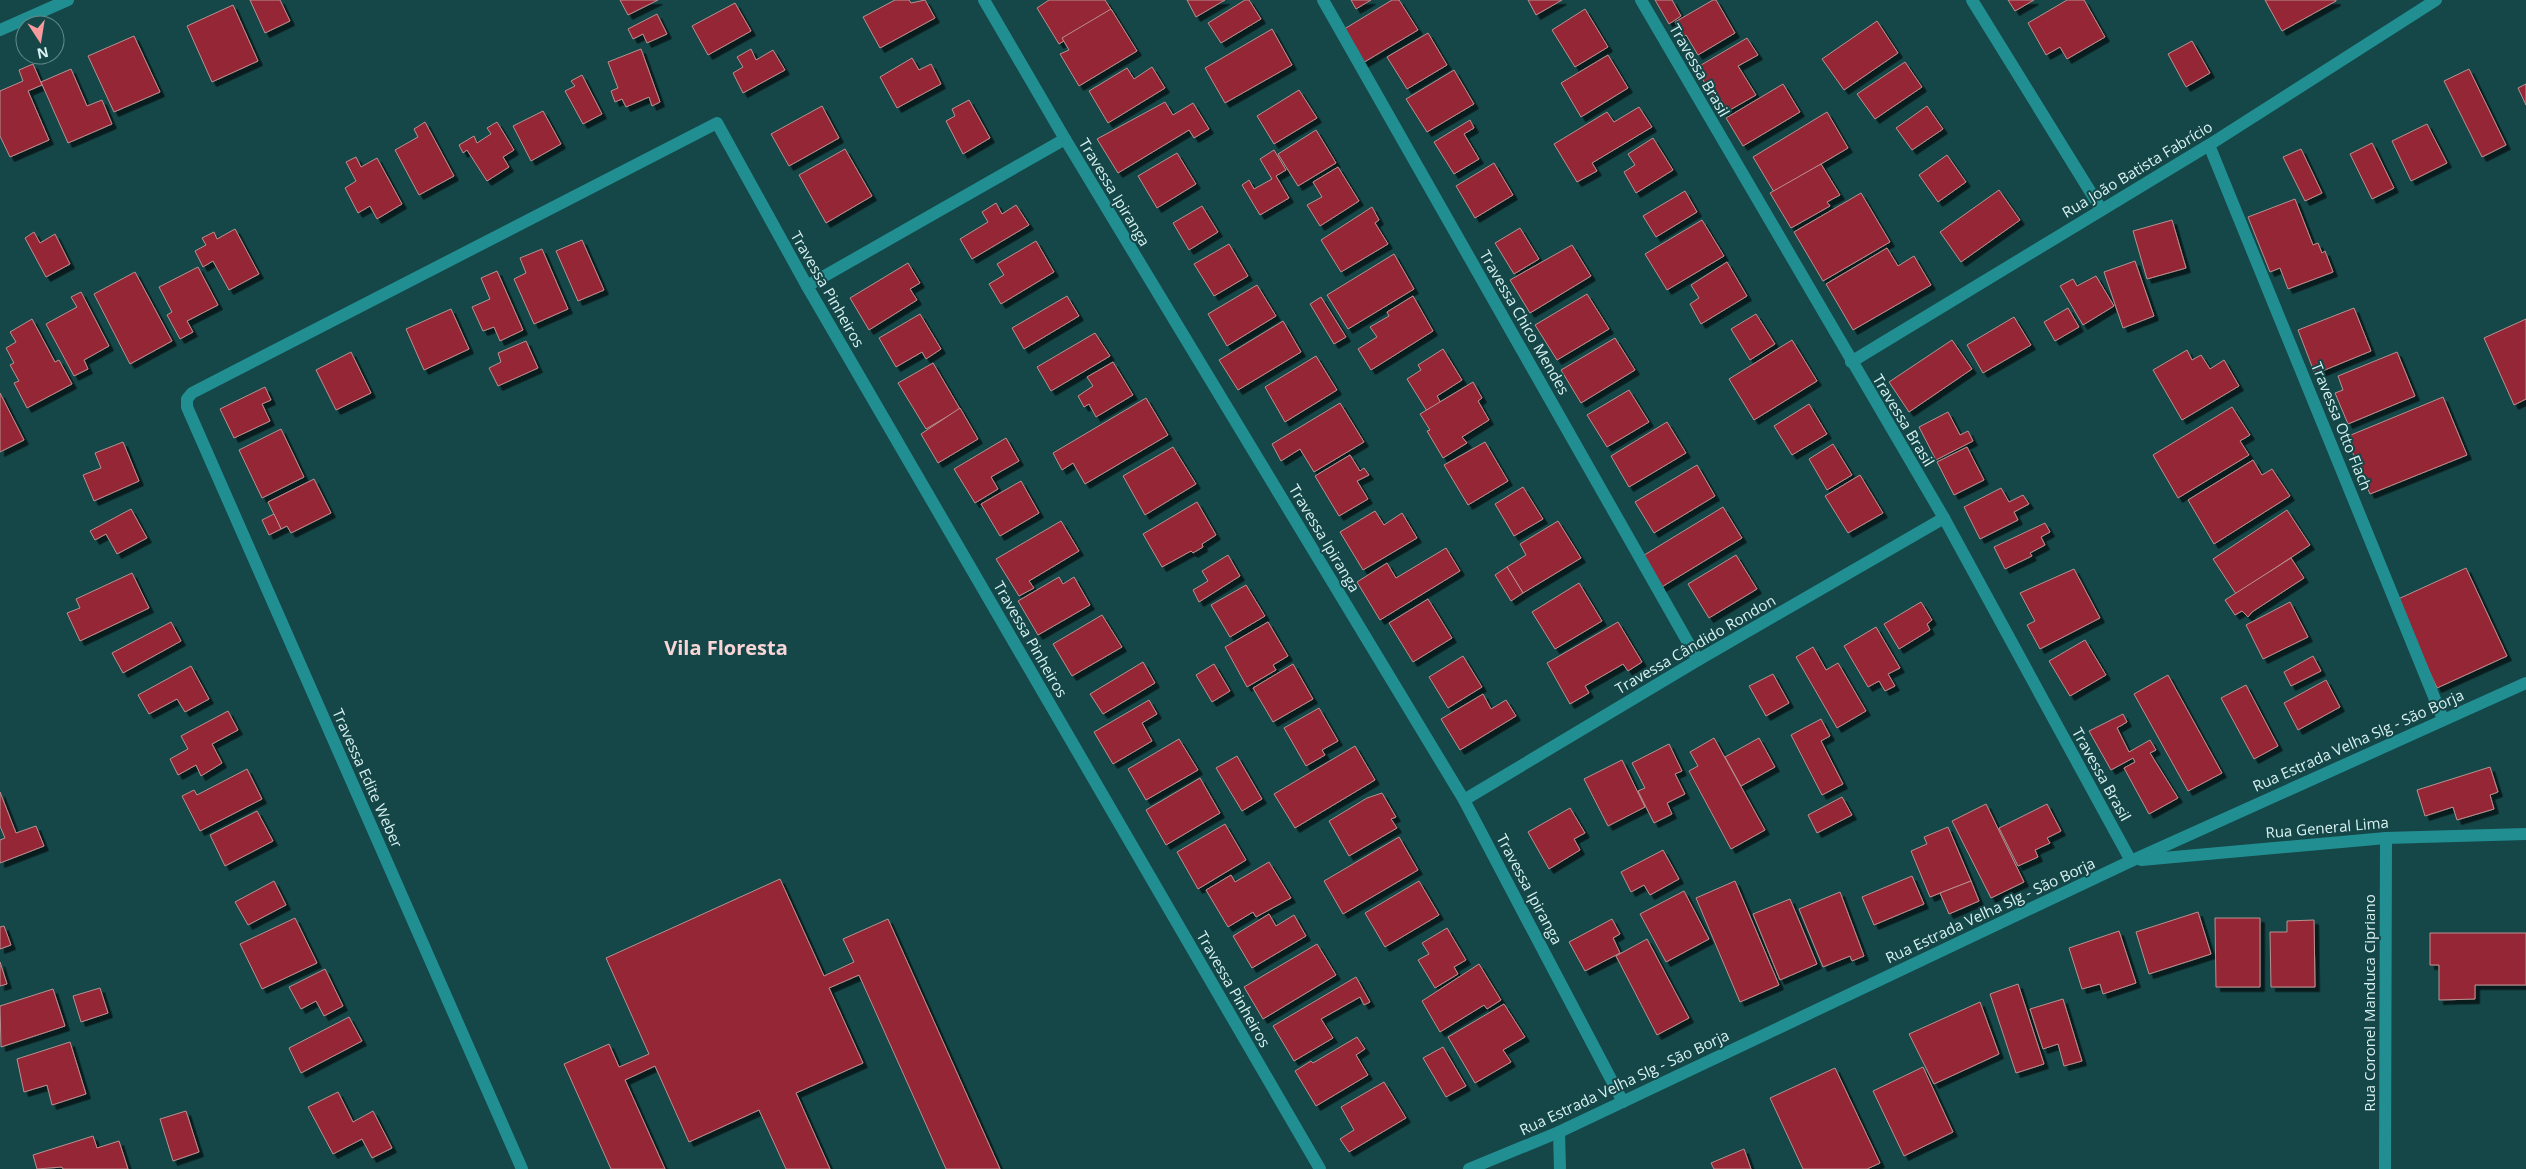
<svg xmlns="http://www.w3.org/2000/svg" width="2526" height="1169" viewBox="0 0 2526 1169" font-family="'Open Sans',sans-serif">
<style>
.building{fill:#942534;stroke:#bb9090;filter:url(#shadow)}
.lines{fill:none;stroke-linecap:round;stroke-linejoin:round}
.minor{stroke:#218f92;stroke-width:12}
.labels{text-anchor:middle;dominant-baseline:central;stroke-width:4;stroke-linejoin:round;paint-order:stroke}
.street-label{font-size:15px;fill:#d8f1f1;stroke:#154749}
.district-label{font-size:20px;font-weight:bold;fill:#f9d5d5;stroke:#154749}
</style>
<defs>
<filter id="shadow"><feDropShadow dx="4.5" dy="4.5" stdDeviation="0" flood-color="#0009"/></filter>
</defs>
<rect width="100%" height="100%" fill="#154749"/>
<g class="building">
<polygon points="250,0 280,0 290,21 265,33"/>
<polygon points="620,0 658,0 628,15"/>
<polygon points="895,0 909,0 911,3 925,0 935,18 880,48 863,17"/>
<polygon points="1049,0 1105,0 1112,11 1059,44 1037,8"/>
<polygon points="1187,0 1225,0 1196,17"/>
<polygon points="1245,0 1249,0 1261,19 1221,43 1208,23"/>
<polygon points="1351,0 1371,0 1356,9"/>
<polygon points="1392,0 1399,0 1418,30 1361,64 1341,31"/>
<polygon points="1528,0 1562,0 1536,15"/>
<polygon points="1655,0 1672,0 1681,16 1669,24"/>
<polygon points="1713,0 1716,0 1735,33 1698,55 1686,35 1683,37 1675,22"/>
<polygon points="2008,0 2034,0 2015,11"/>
<polygon points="2067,0 2084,0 2105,37 2067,59 2060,47 2046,55 2028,23"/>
<polygon points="2265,0 2336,0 2336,1 2282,31"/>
<polygon points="735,3 751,31 708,55 692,26"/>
<polygon points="233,5 258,61 212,82 187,26"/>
<polygon points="1111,9 1137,51 1079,86 1060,54 1069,50 1062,38"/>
<polygon points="1585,9 1608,47 1575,67 1552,30"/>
<polygon points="657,14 667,34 647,43 643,34 633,39 628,29"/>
<polygon points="1877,21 1898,53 1844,90 1822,59"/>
<polygon points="1272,29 1292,65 1225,103 1205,68"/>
<polygon points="1428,33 1447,65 1407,89 1387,57"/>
<polygon points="134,36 160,92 114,112 88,56"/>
<polygon points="1747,38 1758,55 1738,66 1756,95 1723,114 1696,68"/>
<polygon points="2192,41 2210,73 2186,87 2168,54"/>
<polygon points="641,49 660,102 652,106 649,97 626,107 622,99 615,102 611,91 618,88 608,62"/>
<polygon points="751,49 756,60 773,50 785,70 743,93 733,73 743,67 737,57"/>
<polygon points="1608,55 1628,88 1581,117 1561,83"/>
<polygon points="912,58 919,70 931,64 941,84 897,108 880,77"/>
<polygon points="1905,62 1922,87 1875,119 1857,94"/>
<polygon points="33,64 42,85 28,91 49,140 10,157 0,136 0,91 23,81 19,70"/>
<polygon points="1152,67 1165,88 1108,123 1089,91 1127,68 1134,79"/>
<polygon points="71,69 87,106 102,100 112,124 68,143 41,82"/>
<polygon points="2469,69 2506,145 2482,157 2444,81"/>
<polygon points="1454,70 1474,104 1427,132 1406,99"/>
<polygon points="582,75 602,114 583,124 565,91 575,86 571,81"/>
<polygon points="1783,84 1800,112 1743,146 1726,118"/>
<polygon points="2526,84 2526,105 2518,88"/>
<polygon points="1299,90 1317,118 1274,144 1257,116"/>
<polygon points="969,100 990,138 963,154 946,121 955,116 952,109"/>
<polygon points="1165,102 1173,115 1193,103 1209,129 1194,138 1189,130 1118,173 1097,139"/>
<polygon points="822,106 839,138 789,166 771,134"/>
<polygon points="1927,106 1943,129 1912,150 1896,128"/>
<polygon points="1639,107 1652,127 1592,163 1597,171 1577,182 1554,144 1607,112 1614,122"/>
<polygon points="543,111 561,144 531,161 513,126"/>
<polygon points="1827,112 1848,148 1774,192 1753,157"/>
<polygon points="1470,120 1474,128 1464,134 1479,159 1454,174 1434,142"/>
<polygon points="425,122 454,176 419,195 395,150 418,137 414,129"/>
<polygon points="497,122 514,150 503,157 509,167 487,181 467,150 463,153 459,145 474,136 477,143 491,134 487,128"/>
<polygon points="2427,124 2447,163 2411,181 2392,141"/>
<polygon points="1316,130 1336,163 1298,186 1278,154"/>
<polygon points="1653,138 1673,170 1636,193 1624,172 1635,165 1628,154"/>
<polygon points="2372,143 2394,188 2372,199 2350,154"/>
<polygon points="845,149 872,196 826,223 799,175"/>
<polygon points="2301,149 2322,193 2305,201 2283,157"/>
<polygon points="1274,150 1286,170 1276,176 1289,198 1260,215 1242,185 1249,180 1254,189 1272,179 1260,159"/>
<polygon points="1177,153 1196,184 1157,208 1138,176"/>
<polygon points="1947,155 1966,182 1938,202 1919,175"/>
<polygon points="356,157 361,167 377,158 402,204 377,219 370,206 358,213 345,188 356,181 346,162"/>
<polygon points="1494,163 1513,195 1475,218 1456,186"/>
<polygon points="1821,164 1840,195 1827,202 1830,206 1791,228 1770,193"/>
<polygon points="1338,167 1359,201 1320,226 1307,205 1322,197 1313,182"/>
<polygon points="1999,190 2020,220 1961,262 1940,232"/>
<polygon points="1685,191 1697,212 1656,237 1643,216"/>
<polygon points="1861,193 1890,242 1823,281 1794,232"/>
<polygon points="2295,199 2313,245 2318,243 2322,253 2325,251 2333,272 2288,289 2280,268 2270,272 2248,217"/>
<polygon points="996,203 1002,214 1016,205 1029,225 972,259 960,239 988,222 982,212"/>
<polygon points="1202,206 1218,232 1189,250 1173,223"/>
<polygon points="1372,207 1379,220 1375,223 1388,244 1341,272 1321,240"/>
<polygon points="1702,220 1724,256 1667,290 1645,254"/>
<polygon points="2172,220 2186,268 2147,279 2133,231"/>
<polygon points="1520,228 1539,259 1514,274 1495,243"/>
<polygon points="235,229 259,274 229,290 213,261 203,267 195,251 206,245 202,238 214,232 217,239"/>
<polygon points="34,232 40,243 55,234 70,264 46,277 25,238"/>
<polygon points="582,240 604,290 578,301 556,251"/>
<polygon points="1036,241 1054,272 1001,304 989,284 1004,275 997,264"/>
<polygon points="1229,244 1248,276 1214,296 1194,264"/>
<polygon points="1572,245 1591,276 1530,313 1510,280"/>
<polygon points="1887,248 1898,266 1914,256 1931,285 1853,330 1826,284"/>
<polygon points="542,249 568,309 534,324 514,279 526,273 520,258"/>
<polygon points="1394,254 1414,289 1348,329 1327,295"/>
<polygon points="2135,261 2154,316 2123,328 2104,272"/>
<polygon points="1727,262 1747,296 1701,324 1690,304 1699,298 1691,285"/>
<polygon points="908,263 920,283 910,289 917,300 869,330 850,298"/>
<polygon points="198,267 218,305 187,321 193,332 180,339 167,315 172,312 159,287"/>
<polygon points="497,271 523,330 500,341 494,327 483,331 472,307 490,299 481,278"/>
<polygon points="135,272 172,341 130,364 94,294"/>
<polygon points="2096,276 2114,306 2083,325 2060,286 2073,279 2077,286"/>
<polygon points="1257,285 1276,316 1227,346 1208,314"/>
<polygon points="81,292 109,346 84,360 88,369 74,376 46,324 77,307 71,297"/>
<polygon points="1587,294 1609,329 1557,360 1535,325"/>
<polygon points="1067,296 1079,316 1024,349 1012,328"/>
<polygon points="1413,296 1433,331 1371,370 1358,349 1377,337 1370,327 1389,316 1387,312"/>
<polygon points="1321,297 1346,337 1334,344 1310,304"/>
<polygon points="2068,308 2079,327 2055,341 2044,322"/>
<polygon points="2354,308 2371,351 2315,374 2298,330"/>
<polygon points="451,309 469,349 424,370 406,329"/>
<polygon points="920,314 941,349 926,359 922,352 896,367 879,338"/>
<polygon points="1756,314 1775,344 1750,360 1731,329"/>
<polygon points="2014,317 2031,345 1983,373 1967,345"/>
<polygon points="32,319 55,362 59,360 72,384 27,408 14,383 19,381 10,365 14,363 6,348 16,342 10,332"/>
<polygon points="2526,319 2526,399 2514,405 2484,338"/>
<polygon points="1283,321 1301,352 1238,390 1219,360"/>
<polygon points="1095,333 1110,356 1051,391 1037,367"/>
<polygon points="1615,338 1635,370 1581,403 1561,370"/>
<polygon points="1792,340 1817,381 1754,420 1729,379"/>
<polygon points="1952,340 1972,369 1909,412 1889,382"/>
<polygon points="526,341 538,368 498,386 489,368 501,362 498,353"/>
<polygon points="1443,349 1462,380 1437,396 1441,403 1427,411 1407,379 1421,370 1418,365"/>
<polygon points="2187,350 2192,360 2201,355 2210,369 2224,360 2239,386 2182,420 2153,370"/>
<polygon points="351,352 371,393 336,410 316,370"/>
<polygon points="2397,352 2415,396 2348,424 2335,393 2343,390 2338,376"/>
<polygon points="1316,356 1337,390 1285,422 1265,387"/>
<polygon points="1113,362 1133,395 1096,417 1089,404 1084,407 1078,396 1093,386 1087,377"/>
<polygon points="933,363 960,409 926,429 898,383"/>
<polygon points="1473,382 1482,398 1478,401 1489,420 1462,437 1467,443 1443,458 1427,431 1430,430 1420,414"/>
<polygon points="265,387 271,400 262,404 270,421 234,438 220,409"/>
<polygon points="1629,390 1649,422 1607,447 1587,415"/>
<polygon points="0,393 24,440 0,452"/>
<polygon points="2443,397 2467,455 2370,494 2346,437"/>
<polygon points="1146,398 1168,435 1085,484 1073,463 1062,470 1053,453"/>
<polygon points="1340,403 1364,442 1314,472 1300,449 1281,461 1272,444"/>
<polygon points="1809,404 1827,434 1792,455 1774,426"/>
<polygon points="2232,407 2250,435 2240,441 2249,455 2178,498 2153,455"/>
<polygon points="960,408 978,439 938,463 921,434"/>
<polygon points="1948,412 1960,435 1968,431 1973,441 1936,460 1919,427"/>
<polygon points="1667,422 1686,453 1629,487 1611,456"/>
<polygon points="281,429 304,477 262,498 239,450"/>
<polygon points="1006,438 1019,461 991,477 998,489 975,503 954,469"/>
<polygon points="123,442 139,481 94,501 83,475 101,468 95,453"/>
<polygon points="1485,442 1508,481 1468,505 1444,465"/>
<polygon points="1833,444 1852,475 1827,490 1809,459"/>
<polygon points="1173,447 1196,484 1145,515 1123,476"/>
<polygon points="1967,447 1984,480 1954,495 1937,462"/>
<polygon points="1350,455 1360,471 1364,468 1369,475 1357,481 1368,499 1339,516 1315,476"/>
<polygon points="2253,460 2262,475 2272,469 2290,496 2214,544 2188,500"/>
<polygon points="1697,465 1715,496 1654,533 1635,502"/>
<polygon points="1860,475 1883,513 1848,533 1825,496"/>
<polygon points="314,479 331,513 291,533 287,526 281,529 268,502"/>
<polygon points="1021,481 1039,513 1000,536 981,504"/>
<polygon points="1523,487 1543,519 1514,536 1495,504"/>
<polygon points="2001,488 2009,502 2023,495 2029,504 2014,512 2018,520 1980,539 1964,507"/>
<polygon points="1197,502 1216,535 1202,544 1203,547 1193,553 1191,551 1162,567 1143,534"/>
<polygon points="1723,507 1742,538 1660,588 1641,557"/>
<polygon points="131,509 147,538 117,554 106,534 95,540 90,531"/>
<polygon points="2287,510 2310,545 2236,594 2213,559"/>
<polygon points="1375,511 1384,525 1402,513 1417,538 1363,570 1340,532"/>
<polygon points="274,514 281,529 269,535 262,520"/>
<polygon points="1061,521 1079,551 1029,581 1034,588 1019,596 996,559"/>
<polygon points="1558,521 1581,558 1523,593 1507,567 1526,555 1520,544"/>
<polygon points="2045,523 2050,532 2041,537 2045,545 2030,553 2032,556 2005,569 1994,547"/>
<polygon points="1446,548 1460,571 1380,620 1357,582 1387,563 1396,578"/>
<polygon points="1228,555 1240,576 1199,602 1193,590 1208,581 1202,571"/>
<polygon points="1736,555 1757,589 1709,618 1688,584"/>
<polygon points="2291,558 2304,578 2252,612 2248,617 2242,611 2235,615 2225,600"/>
<polygon points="1507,567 1523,593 1511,601 1495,575"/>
<polygon points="2466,568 2507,656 2437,688 2396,600"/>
<polygon points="2074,569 2100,618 2040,649 2027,625 2035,621 2020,593"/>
<polygon points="132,573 149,608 80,641 67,613 80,608 76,599"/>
<polygon points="1059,577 1063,584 1074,577 1090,605 1038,635 1018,601"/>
<polygon points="1579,583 1602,621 1555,649 1532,612"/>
<polygon points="1246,585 1265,616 1230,637 1211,605"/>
<polygon points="1428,599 1452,638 1413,662 1389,623"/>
<polygon points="1921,602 1932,620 1927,624 1930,630 1899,649 1884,624"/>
<polygon points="2290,602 2308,637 2263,659 2246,625"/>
<polygon points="1102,615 1122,647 1072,676 1053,644"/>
<polygon points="171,622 181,641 123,673 112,653"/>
<polygon points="1268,622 1288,656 1273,665 1276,670 1247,687 1225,647"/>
<polygon points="1618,622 1642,662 1628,671 1623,664 1585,686 1589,693 1570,704 1547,663"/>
<polygon points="1876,627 1900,668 1888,674 1895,686 1885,691 1879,681 1868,687 1844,646"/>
<polygon points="2085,640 2106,675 2070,696 2049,661"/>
<polygon points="1813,647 1826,670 1838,663 1866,711 1837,728 1796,657"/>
<polygon points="1463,656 1482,687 1448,708 1429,677"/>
<polygon points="2313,656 2321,671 2291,686 2284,672"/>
<polygon points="1143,662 1155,683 1103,714 1090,694"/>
<polygon points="1214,664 1230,691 1212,702 1196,675"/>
<polygon points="1293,664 1313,699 1273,722 1253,688"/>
<polygon points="191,666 209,699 185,712 177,699 149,714 138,695"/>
<polygon points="1773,674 1789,703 1766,716 1749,686"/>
<polygon points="2168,675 2222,773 2188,791 2134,694"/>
<polygon points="2326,680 2340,707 2298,730 2284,703"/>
<polygon points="2246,685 2278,746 2254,759 2221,698"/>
<polygon points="1483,694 1491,709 1506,700 1516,716 1460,750 1441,719"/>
<polygon points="1149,700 1157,714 1142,723 1152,741 1113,764 1094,732"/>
<polygon points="1319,708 1338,741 1322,750 1325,755 1306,766 1284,728"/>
<polygon points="228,711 238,730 212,744 222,763 201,776 196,765 178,775 170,759 188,749 181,736"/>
<polygon points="2123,714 2127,722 2117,728 2129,752 2150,740 2156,750 2150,753 2178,798 2149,814 2124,768 2135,762 2133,758 2111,770 2089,731"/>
<polygon points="1821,719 1830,736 1821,741 1843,784 1822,795 1791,735"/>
<polygon points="1714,738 1765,830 1731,849 1689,771 1698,766 1690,752"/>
<polygon points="1759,738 1775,767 1741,786 1725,757"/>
<polygon points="1179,739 1198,770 1146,800 1128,769"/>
<polygon points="1669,744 1682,771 1675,774 1685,794 1667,803 1672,814 1654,823 1638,791 1645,788 1632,763"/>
<polygon points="1355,746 1375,780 1295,828 1274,794"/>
<polygon points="1237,756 1262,799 1242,811 1216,768"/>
<polygon points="1622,760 1645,807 1608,826 1584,779"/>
<polygon points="2490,767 2498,792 2490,795 2494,809 2457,820 2453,807 2425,816 2417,790"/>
<polygon points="247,769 262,799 200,831 182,796 194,790 197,795"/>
<polygon points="1200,778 1220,813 1166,845 1146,810"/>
<polygon points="0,792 16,833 36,826 44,846 0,863 0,840 5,838 0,826"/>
<polygon points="1382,793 1396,817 1391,819 1397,828 1349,856 1329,821 1367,798"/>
<polygon points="1842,797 1852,815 1817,833 1808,815"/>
<polygon points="1986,804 2024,882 1991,898 1952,821"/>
<polygon points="2047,804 2061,831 2047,838 2050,843 2035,850 2038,857 2018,866 1999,828"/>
<polygon points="1570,808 1585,833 1574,839 1580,850 1549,869 1528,832"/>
<polygon points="257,811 273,841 225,866 210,835"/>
<polygon points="1225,824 1246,860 1198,889 1177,852"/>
<polygon points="1948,827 1971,881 1930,897 1911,851 1927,844 1924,837"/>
<polygon points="1399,837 1418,870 1343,914 1324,881"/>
<polygon points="1663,850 1679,879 1650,895 1644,885 1631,892 1621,872"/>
<polygon points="1269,862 1291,898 1256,917 1253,912 1228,927 1206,890 1231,875 1235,882"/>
<polygon points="1912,876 1924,904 1874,925 1862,897"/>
<polygon points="780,879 824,976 854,962 843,939 888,919 1000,1169 946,1169 859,975 829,988 863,1063 796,1093 830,1169 786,1169 759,1110 689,1142 655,1066 625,1080 665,1169 611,1169 564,1064 609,1044 619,1067 649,1054 606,958"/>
<polygon points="274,881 286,905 248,925 235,902"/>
<polygon points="1419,881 1439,915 1385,947 1365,913"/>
<polygon points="1735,881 1779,985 1740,1002 1696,898"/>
<polygon points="1971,881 1979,901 1949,914 1940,893"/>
<polygon points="1684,891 1709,939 1666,962 1640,914"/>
<polygon points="1840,892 1864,956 1852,961 1850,956 1823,967 1799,909"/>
<polygon points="1790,899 1817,964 1780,980 1753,914"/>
<polygon points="2198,912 2211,954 2149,974 2136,932"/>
<polygon points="1269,914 1276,926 1294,915 1306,936 1252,968 1233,936"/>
<polygon points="295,918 317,963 262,989 240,944"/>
<polygon points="2215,918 2260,918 2260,987 2216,987"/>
<polygon points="1612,919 1620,934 1613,938 1620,953 1585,971 1569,942"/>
<polygon points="2314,920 2315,987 2271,987 2270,932 2287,932 2287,921"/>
<polygon points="4,926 11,945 0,949 0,927"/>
<polygon points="1447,928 1466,960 1454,967 1458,974 1435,988 1418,960 1429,954 1422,943"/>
<polygon points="2119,931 2136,983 2103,994 2100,984 2082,989 2069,948"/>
<polygon points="2430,933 2526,933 2526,985 2475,985 2475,999 2439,1000 2439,965 2430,965"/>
<polygon points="1647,939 1689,1018 1657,1035 1616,956"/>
<polygon points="1317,944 1336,975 1263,1019 1244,987"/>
<polygon points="0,962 7,984 0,986"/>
<polygon points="1479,964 1501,1000 1487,1009 1484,1005 1440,1032 1422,1001"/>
<polygon points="325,969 343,1006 324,1016 316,1001 301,1009 289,987"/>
<polygon points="1356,977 1370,1002 1364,1005 1360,997 1321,1019 1333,1038 1294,1061 1273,1026"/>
<polygon points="2018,984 2044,1064 2016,1073 1990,994"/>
<polygon points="100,988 108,1013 81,1022 73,996"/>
<polygon points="53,989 65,1026 1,1047 0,1006"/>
<polygon points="2063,999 2082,1061 2064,1066 2058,1044 2043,1049 2030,1009"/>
<polygon points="1980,1002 1999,1054 1934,1084 1909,1034"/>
<polygon points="1504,1004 1525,1037 1503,1050 1511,1062 1475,1083 1448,1037"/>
<polygon points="349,1017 362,1041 301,1073 289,1048"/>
<polygon points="1357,1037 1365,1049 1356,1055 1368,1075 1316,1106 1295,1071 1311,1061 1313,1063"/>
<polygon points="70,1042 86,1094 52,1105 47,1085 24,1092 17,1059"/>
<polygon points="1443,1047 1466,1086 1446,1097 1423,1058"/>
<polygon points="1923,1067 1953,1132 1904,1156 1873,1091"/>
<polygon points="1835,1068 1880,1163 1867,1169 1803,1169 1770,1098"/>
<polygon points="1384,1082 1406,1118 1349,1152 1340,1139 1354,1130 1341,1107"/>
<polygon points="338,1092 353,1122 373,1111 392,1148 372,1158 362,1139 333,1154 308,1107"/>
<polygon points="186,1111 199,1152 173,1161 160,1119"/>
<polygon points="93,1136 97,1148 119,1141 128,1169 63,1169 62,1167 37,1169 33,1155"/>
<polygon points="1744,1149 1751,1169 1714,1169 1711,1163"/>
</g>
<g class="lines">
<g class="minor">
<polyline points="984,0 1065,139 1464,800 1623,1102"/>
<polyline points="1323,0 1698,660"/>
<polyline points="1641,0 1944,518 2131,861"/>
<polyline points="1972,0 2101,209"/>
<polyline points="0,30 68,0"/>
<polyline points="2209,145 2443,719"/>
<polyline points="807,286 1065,139"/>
<polyline points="1851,362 2209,145 2436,0"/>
<polyline points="1464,800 1698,660 1944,518"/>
<polyline points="2141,860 2386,838 2526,834"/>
<polyline points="1559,1132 1560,1169"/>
<polyline points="522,1169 187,407 187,399 192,393 717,123 807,286 1320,1169"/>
<polyline points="1469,1169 1559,1132 2131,861 2526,683"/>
<polyline points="2385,1169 2386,838"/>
</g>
</g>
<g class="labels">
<g class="street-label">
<text transform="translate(1700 70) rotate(60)">Travessa Brasil</text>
<text transform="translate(2137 169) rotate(-31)">Rua João Batista Fabrício</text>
<text transform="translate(1115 192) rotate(59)">Travessa Ipiranga</text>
<text transform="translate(828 289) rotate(60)">Travessa Pinheiros</text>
<text transform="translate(1525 322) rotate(60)">Travessa Chico Mendes</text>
<text transform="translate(1904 420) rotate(59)">Travessa Brasil</text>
<text transform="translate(2342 426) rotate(68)">Travessa Otto Flach</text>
<text transform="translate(1325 538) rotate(59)">Travessa Ipiranga</text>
<text transform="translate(1031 639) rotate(60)">Travessa Pinheiros</text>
<text transform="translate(1695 644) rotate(-30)">Travessa Cândido Rondon</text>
<text transform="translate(2358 740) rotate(-24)">Rua Estrada Velha Slg - São Borja</text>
<text transform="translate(2102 774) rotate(61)">Travessa Brasil</text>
<text transform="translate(368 778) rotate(66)">Travessa Edite Weber</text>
<text transform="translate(2327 827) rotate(-5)">Rua General Lima</text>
<text transform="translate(1530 889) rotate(62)">Travessa Ipiranga</text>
<text transform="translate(1990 910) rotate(-25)">Rua Estrada Velha Slg - São Borja</text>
<text transform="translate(1234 989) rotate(60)">Travessa Pinheiros</text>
<text transform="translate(2369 1003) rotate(-90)">Rua Coronel Manduca Cipriano</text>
<text transform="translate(1624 1082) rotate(-25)">Rua Estrada Velha Slg - São Borja</text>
</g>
<g class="district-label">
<text x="726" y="647">Vila Floresta</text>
</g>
</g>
<g transform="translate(40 40) rotate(168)"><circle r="24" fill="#154749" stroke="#638b8c"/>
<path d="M0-4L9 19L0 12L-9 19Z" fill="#f59b9d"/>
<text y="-8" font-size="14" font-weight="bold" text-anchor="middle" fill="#d8f1f1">N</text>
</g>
</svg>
